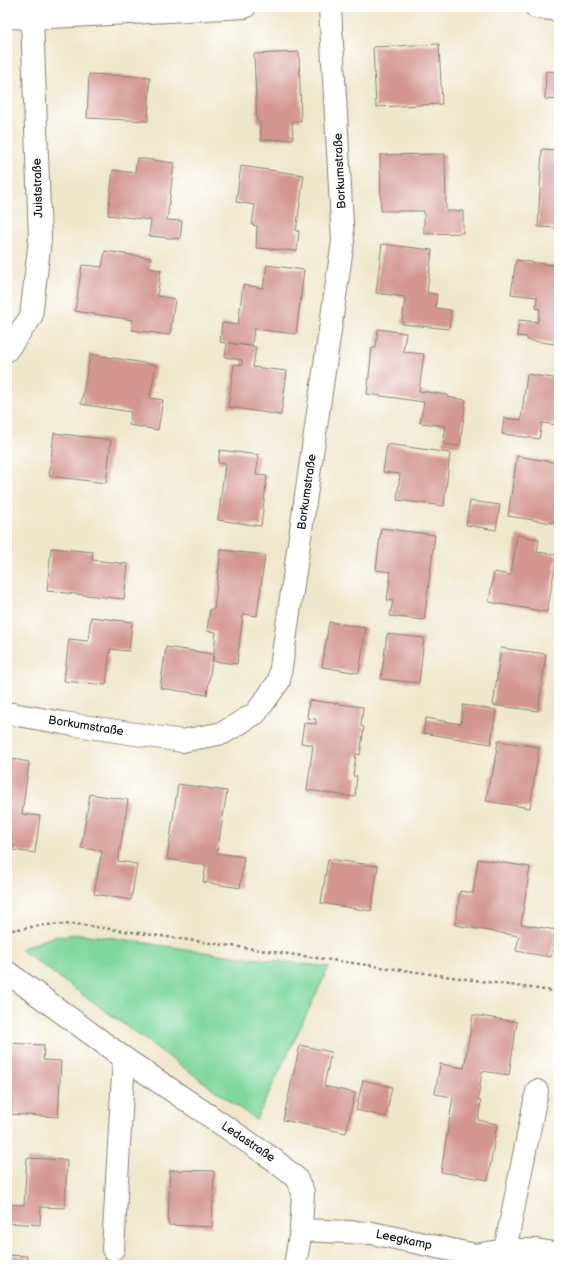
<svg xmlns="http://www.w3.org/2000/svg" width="566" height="1272" viewBox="0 0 566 1272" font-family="'Balsamiq Sans',sans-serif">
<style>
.green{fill:#7fd79d;stroke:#4e7a5c}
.building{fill:#d39690}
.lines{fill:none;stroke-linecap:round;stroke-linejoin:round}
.minor-casing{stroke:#868274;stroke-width:24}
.path{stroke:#868274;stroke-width:2.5;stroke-dasharray:3 3;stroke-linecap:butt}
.minor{stroke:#fff;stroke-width:22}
.labels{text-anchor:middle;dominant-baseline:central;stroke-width:3;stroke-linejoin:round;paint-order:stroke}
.street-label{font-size:12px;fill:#1c1c1c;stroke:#fff}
</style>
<rect width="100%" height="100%" fill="#fff"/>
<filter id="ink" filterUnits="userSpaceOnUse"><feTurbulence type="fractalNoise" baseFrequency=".025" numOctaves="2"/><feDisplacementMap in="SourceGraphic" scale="8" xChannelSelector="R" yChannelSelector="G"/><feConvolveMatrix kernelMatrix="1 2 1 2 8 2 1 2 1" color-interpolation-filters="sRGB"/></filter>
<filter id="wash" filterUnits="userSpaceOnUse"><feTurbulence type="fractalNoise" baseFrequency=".012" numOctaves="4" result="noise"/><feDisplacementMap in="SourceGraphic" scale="16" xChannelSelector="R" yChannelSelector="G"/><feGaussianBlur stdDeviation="0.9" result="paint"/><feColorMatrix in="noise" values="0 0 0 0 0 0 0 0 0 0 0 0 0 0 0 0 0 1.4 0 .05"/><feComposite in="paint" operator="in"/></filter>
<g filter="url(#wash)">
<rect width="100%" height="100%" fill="#efe7cb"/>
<polygon class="green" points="79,934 114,938 218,954 329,967 256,1120 20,949 52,937"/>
<g id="blocks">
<g class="building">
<polygon points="439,44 442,104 376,107 373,47"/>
<polygon points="299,52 301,121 292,121 293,139 261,140 260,123 257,122 254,54"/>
<polygon points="546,71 559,72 559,100 545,99"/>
<polygon points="89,74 150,77 148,121 87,118"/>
<polygon points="542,149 559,150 559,228 538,227"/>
<polygon points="445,154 446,211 463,211 463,233 424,234 424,211 381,211 380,155"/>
<polygon points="137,158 174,163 167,220 182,221 180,239 149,236 151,220 108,215 113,170 135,173"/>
<polygon points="241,166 304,175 296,231 299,231 297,251 256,248 257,226 252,225 255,205 236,202"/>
<polygon points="382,244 432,250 427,293 437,294 435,308 451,310 449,329 402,324 405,297 376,293"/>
<polygon points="105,251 151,258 149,268 161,270 157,296 175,299 170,335 132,330 133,320 75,311 82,265 102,267"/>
<polygon points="516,260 559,266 559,316 555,344 527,340 527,337 517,336 519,320 538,322 540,309 536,308 537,297 511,294"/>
<polygon points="267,265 304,270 296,334 254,329 252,346 229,343 256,347 253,367 287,371 281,415 228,407 234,364 242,365 242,360 225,357 227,343 220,342 222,323 238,325 243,285 263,288"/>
<polygon points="378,329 406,333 403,352 424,354 419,391 448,395 447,397 466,400 460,446 443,444 446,426 420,423 424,402 367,394 372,348 376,348"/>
<polygon points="90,354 156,365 150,398 163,400 158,430 129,425 131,412 81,404"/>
<polygon points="527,374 559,379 559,425 542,423 539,439 502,434 504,418 521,420"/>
<polygon points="54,433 111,440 106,483 49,476"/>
<polygon points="387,444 450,453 444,506 397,500 400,474 383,472"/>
<polygon points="220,450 259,455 256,475 267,476 261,526 218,520 225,464 218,463"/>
<polygon points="517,456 559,463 559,524 508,516"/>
<polygon points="470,501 500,505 496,530 466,525"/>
<polygon points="381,528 435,535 424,620 390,616 393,601 387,600 391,572 376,570"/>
<polygon points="517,535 539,539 537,552 557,555 547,612 489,602 494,572 511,575"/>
<polygon points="51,548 93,552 92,560 128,564 124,599 47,591"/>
<polygon points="221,550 265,555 257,616 243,614 237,664 213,661 216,632 207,631 210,609 214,609"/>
<polygon points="91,617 132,622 129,651 110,649 106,685 64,681 69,639 88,641"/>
<polygon points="329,622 366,628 359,673 322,667"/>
<polygon points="387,634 424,638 419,683 381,679"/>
<polygon points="166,647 213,654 207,695 160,688"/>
<polygon points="501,648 546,654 538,711 493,705"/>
<polygon points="309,700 363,707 361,726 364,727 360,755 356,754 353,776 357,776 355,797 307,790 313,745 301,743 304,723 316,724 316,719 307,718"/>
<polygon points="463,705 496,710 491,744 423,733 426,718 461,724"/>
<polygon points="498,741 539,747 530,808 486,801 490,777 492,777"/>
<polygon points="7,758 29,762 22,814 40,816 35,853 13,850 14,843 7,842"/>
<polygon points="178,784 227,791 217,853 244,857 240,888 203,882 206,865 167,859"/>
<polygon points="90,794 128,800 118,861 137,864 131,900 94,894 102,851 81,848"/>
<polygon points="328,859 378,866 371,911 321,903"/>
<polygon points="478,859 530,867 521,924 556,930 551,957 516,951 519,936 455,925 460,891 473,893"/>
<polygon points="473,1015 517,1022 509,1075 482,1071 478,1100 481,1101 478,1120 497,1124 488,1180 441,1172 453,1097 435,1094 440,1064 464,1068"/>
<polygon points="7,1043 44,1045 43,1060 61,1061 58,1117 7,1114 9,1061 7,1061"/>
<polygon points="300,1045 331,1052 324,1086 355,1093 346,1133 283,1120"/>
<polygon points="363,1080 392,1087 386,1117 356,1110"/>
<polygon points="27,1158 67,1160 65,1208 41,1207 40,1225 7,1223 7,1204 24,1205"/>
<polygon points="170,1170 214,1171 212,1227 168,1225"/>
<polygon points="7,1255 27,1256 26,1265 7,1265"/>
</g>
</g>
</g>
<g filter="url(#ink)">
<use href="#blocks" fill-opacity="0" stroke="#868274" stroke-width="1"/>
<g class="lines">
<defs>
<g id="minor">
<polyline points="536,7 559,10"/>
<polyline points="7,17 32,18 245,7"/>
<polyline points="7,350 31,317 40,239 32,18"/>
<polyline points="7,713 63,723 182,741 223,733 256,713 279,681 343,241 330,7"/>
<polyline points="7,972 124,1058 273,1159 296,1178 303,1192 301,1230 295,1265"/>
<polyline points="301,1230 372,1233 475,1255 505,1250 537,1091"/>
<polyline points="113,1249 124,1058"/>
<polyline points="505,1250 536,1250 559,1254"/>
</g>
</defs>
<use href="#minor" class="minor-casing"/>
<polyline class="path" points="7,933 12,930 45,925 75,924 559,992"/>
<use href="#minor" class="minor"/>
</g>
</g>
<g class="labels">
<g class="street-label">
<text transform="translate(340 171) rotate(-93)">Borkumstraße</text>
<text transform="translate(38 188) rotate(-92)">Juiststraße</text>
<text transform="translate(307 492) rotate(-82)">Borkumstraße</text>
<text transform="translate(86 726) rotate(9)">Borkumstraße</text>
<text transform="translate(248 1142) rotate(34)">Ledastraße</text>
<text transform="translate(404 1240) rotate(12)">Leegkamp</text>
</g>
</g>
<rect width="566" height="1272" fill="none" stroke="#fff" stroke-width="24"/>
</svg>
